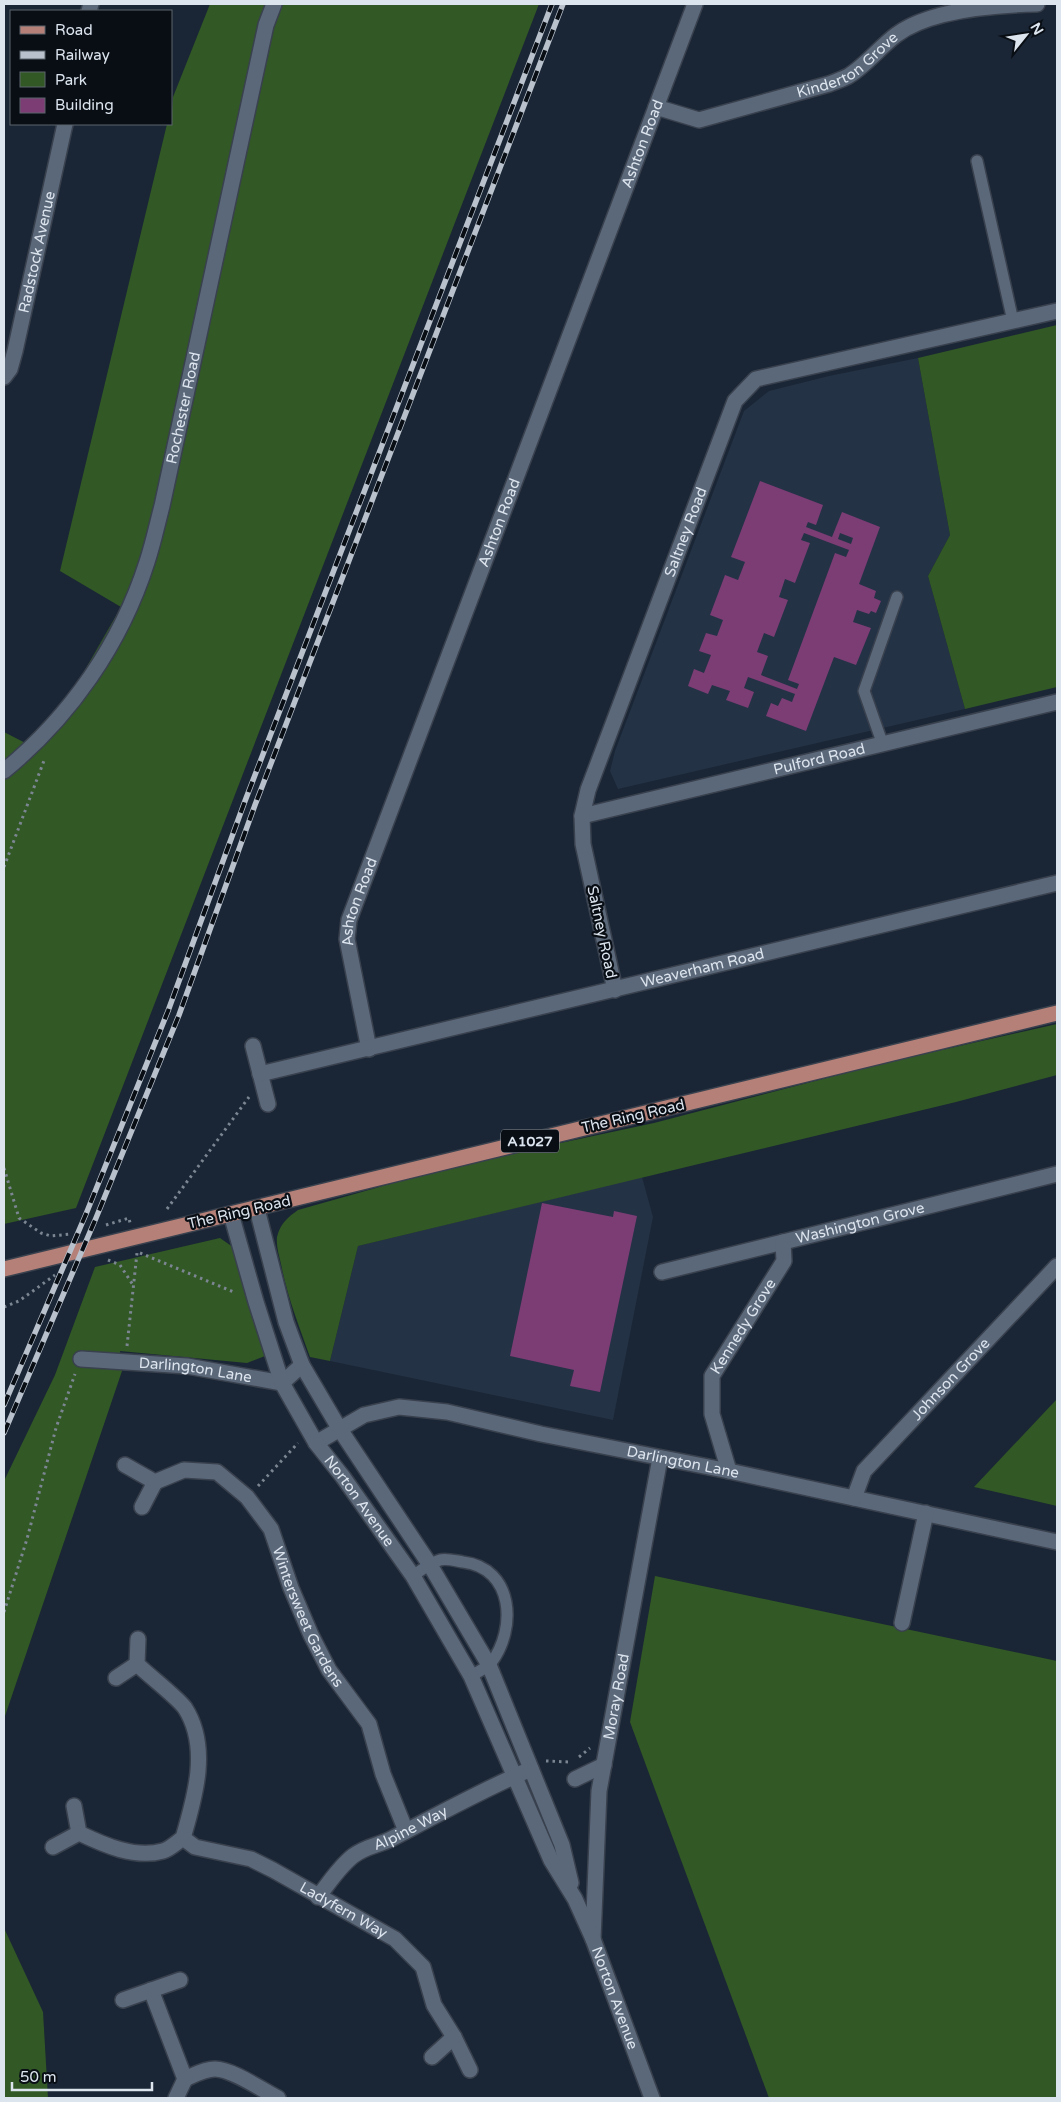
<svg xmlns="http://www.w3.org/2000/svg" width="1061" height="2102" viewBox="0 0 1061 2102" font-family="'Varela Round',sans-serif">
<style>
.built{fill:#243246}
.green{fill:#325825}
.building{fill:#7c3c74;fill-rule:evenodd}
.lines{fill:none;stroke-linecap:round;stroke-linejoin:round}
.lane-casing{stroke:#39414e;stroke-width:14}
.street-casing{stroke:#39414e;stroke-width:18}
.secondary-casing{stroke:#39414e;stroke-width:18}
.primary-casing{stroke:#39414e;stroke-width:18}
.path{stroke:#7c8693;stroke-width:3;stroke-dasharray:2.5 4;stroke-linecap:butt}
.lane{stroke:#5b687a;stroke-width:11}
.street{stroke:#5b687a;stroke-width:15}
.secondary{stroke:#5b687a;stroke-width:15}
.primary{stroke:#b58077;stroke-width:15}
.rail-casing{stroke:#b8c1cc;stroke-width:5.5}
.rail{stroke:#090e15;stroke-width:4;stroke-dasharray:11;stroke-linecap:butt}
.labels{text-anchor:middle;dominant-baseline:central;stroke-width:4.5;stroke-linejoin:round;paint-order:stroke}
.shield{fill:#090e15;stroke:#9da4ad;stroke-width:1}
.shield-label{font-size:14px;font-weight:bold;fill:#dce4ee}
.street-label{font-size:15px;fill:#dce4ee;stroke:#090e15}
</style>
<rect width="100%" height="100%" fill="#1a2635"/>
<g class="built">
<polygon points="918,358 950,535 928,576 965,709 618,789 610,771 615,751 744,411 769,391 829,376"/>
<polygon points="642,1177 653,1217 613,1420 330,1361 358,1246"/>
</g>
<g class="green">
<polygon points="210,4 539,4 76,1208 4,1224 4,732 39,750 121,607 60,571 167,124 171,124 173,97"/>
<polygon points="1057,325 1057,687 965,709 928,576 950,535 918,358"/>
<path d="M1057 1024V1075L956 1102 358 1246 330 1361 310 1357C299 1326 287 1296 281 1264 279 1255 276 1246 277 1237 280 1224 288 1217 298 1210L457 1165 654 1123 884 1063Z"/>
<polygon points="220,1238 237,1250 265,1356 247,1363 120,1351 122,1371 4,1719 4,1481 55,1375 95,1267"/>
<polygon points="1057,1399 1057,1506 974,1487"/>
<polygon points="655,1576 1057,1661 1057,2098 769,2098 630,1722"/>
<polygon points="4,1928 43,2012 48,2098 4,2098"/>
</g>
<g class="building">
<path d="M760 481 823 505 816 525 808 522 806 527 832 537 842 512 880 527 859 584 876 591 874 598 881 601 876 613 871 611 869 614 857 610 853 622 871 628 856 665 834 657 806 731 766 716 771 703 778 706 782 698 792 702 795 694 748 677 744 688 754 692 748 708 726 700 730 691 712 685 708 694 688 686 694 669 704 673 711 655 699 651 706 633 717 636 723 620 710 615 725 575 738 580 745 562 731 557ZM804 533 849 550 846 557 835 553 788 680 799 684 797 689 761 675 768 656 757 652 764 633 774 637 788 600 779 597 785 579 795 583 810 543 801 540ZM840 533 853 538 851 544 838 539Z"/>
<polygon points="542,1203 613,1217 614,1211 637,1216 600,1392 570,1386 574,1370 510,1356"/>
</g>
<g class="lines">
<defs>
<g id="lane">
<polyline points="977,161 1013,321"/>
<polyline points="883,745 864,691 897,597"/>
<path d="M413 1576C421 1570 430 1563 440 1560 446 1558 456 1561 463 1562 514 1568 517 1629 491 1663 486 1668 478 1672 471 1676"/>
</g>
<g id="street">
<polyline points="89,11 91,4"/>
<path id="s1" d="M656 107 699 120 829 84C836 81 844 79 850 75 867 64 880 47 896 35 929 10 997 5 1037 4"/>
<path id="s2" d="M4 377 10 369 15 351 65 124"/>
<path id="s3" d="M4 771C70 717 121 644 147 562 153 544 157 525 162 506L266 25 274 4"/>
<path id="s4" d="M582 816 1057 702"/>
<path id="s5" d="M615 990 583 844 582 816 588 790 735 401 756 379 1057 311"/>
<polyline points="253,1046 268,1104"/>
<path id="s6" d="M369 1049 347 939 349 920 695 4"/>
<path id="s7" d="M260 1074 1057 883"/>
<path id="s8" d="M662 1272 1057 1174"/>
<path id="s9" d="M81 1359 187 1366 282 1383 302 1365"/>
<path id="s10" d="M316 1443 364 1415 399 1407 447 1412 541 1434 729 1471 1057 1542"/>
<polyline points="125,1465 155,1482 142,1507"/>
<path id="s11" d="M729 1471 712 1414V1376L784 1261 783 1242"/>
<path id="s12" d="M155 1482 184 1470 217 1472 247 1497 271 1529 291 1588 311 1635 329 1670 369 1724 383 1774 406 1831"/>
<path id="s13" d="M854 1498 864 1471 1057 1266"/>
<polyline points="902,1623 926,1513"/>
<polyline points="116,1678 137,1664"/>
<polyline points="575,1779 604,1765"/>
<path d="M74 1806 79 1833C104 1845 135 1859 163 1851 170 1849 177 1842 183 1838 195 1797 210 1747 185 1708 177 1697 148 1675 137 1664L138 1639"/>
<path id="s14" d="M183 1838 195 1847 251 1859 273 1870 395 1939 423 1967 434 2005 454 2037 470 2070"/>
<polyline points="53,1847 79,1833"/>
<path id="s15" d="M318 1897C329 1883 339 1867 353 1856 366 1846 377 1846 391 1839 437 1815 482 1790 531 1769"/>
<path id="s16" d="M593 1939 599 1791 660 1458"/>
<polyline points="151,1990 185,2079"/>
<polyline points="123,2000 180,1980"/>
<polyline points="432,2057 454,2037"/>
<path d="M185 2079C194 2075 204 2069 215 2069 232 2069 262 2090 278 2098"/>
<polyline points="176,2098 185,2079"/>
</g>
<g id="secondary">
<polyline points="257,1209 286,1322 302,1365 339,1428 430,1565 489,1665 562,1845 571,1883"/>
<path id="s17" d="M231 1214 256 1302 282 1383 316 1443 343 1477 413 1576 471 1676 551 1860 575 1899 593 1939 652 2098"/>
</g>
<polyline id="primary" points="4,1269 1057,1013"/>
</defs>
<use href="#lane" class="lane-casing"/>
<use href="#street" class="street-casing"/>
<use href="#secondary" class="secondary-casing"/>
<use href="#primary" class="primary-casing"/>
<g class="path">
<polyline points="4,867 45,758"/>
<polyline points="4,1168 19,1218 41,1233 51,1236 71,1234"/>
<polyline points="167,1209 249,1097"/>
<polyline points="106,1225 129,1218 130,1223"/>
<polyline points="140,1253 236,1293"/>
<polyline points="108,1260 120,1265 133,1285"/>
<polyline points="4,1307 19,1301 55,1275"/>
<polyline points="127,1346 137,1253"/>
<polyline points="258,1486 298,1443"/>
<polyline points="4,1612 27,1539 56,1428 75,1374"/>
<polyline points="579,1757 590,1748"/>
<polyline points="546,1761 570,1762"/>
</g>
<use href="#lane" class="lane"/>
<use href="#street" class="street"/>
<use href="#secondary" class="secondary"/>
<use href="#primary" class="primary"/>
<defs>
<g id="rail">
<polyline points="4,1405 86,1214 168,1011 245,801 552,4"/>
<polyline points="4,1433 96,1218 179,1015 255,805 563,4"/>
</g>
</defs>
<use href="#rail" class="rail-casing"/>
<use href="#rail" class="rail"/>
</g>
<g class="labels">
<rect class="shield" x="501" y="1129.5" width="58" height="23" rx="4"/>
<g class="shield-label">
<text x="530" y="1141">A1027</text>
</g>
<g class="street-label">
<text stroke="none"><textPath href="#s1" startOffset="205">Kinderton Grove</textPath></text>
<text stroke="none"><textPath href="#s6" startOffset="961">Ashton Road</textPath></text>
<text stroke="none"><textPath href="#s2" startOffset="130">Radstock Avenue</textPath></text>
<text stroke="none"><textPath href="#s3" startOffset="415">Rochester Road</textPath></text>
<text stroke="none"><textPath href="#s6" startOffset="556">Ashton Road</textPath></text>
<text stroke="none"><textPath href="#s5" startOffset="480">Saltney Road</textPath></text>
<text stroke="none"><textPath href="#s4" startOffset="244">Pulford Road</textPath></text>
<text stroke="none"><textPath href="#s6" startOffset="151">Ashton Road</textPath></text>
<text transform="translate(602 932) rotate(78)">Saltney Road</text>
<text stroke="none"><textPath href="#s7" startOffset="455">Weaverham Road</textPath></text>
<text transform="translate(633 1116) rotate(-13)">The Ring Road</text>
<text transform="translate(239 1212) rotate(-13)">The Ring Road</text>
<text stroke="none"><textPath href="#s8" startOffset="204">Washington Grove</textPath></text>
<text stroke="none"><textPath href="#s11" startOffset="156">Kennedy Grove</textPath></text>
<text stroke="none"><textPath href="#s9" startOffset="115">Darlington Lane</textPath></text>
<text stroke="none"><textPath href="#s13" startOffset="155">Johnson Grove</textPath></text>
<text stroke="none"><textPath href="#s10" startOffset="381">Darlington Lane</textPath></text>
<text stroke="none"><textPath href="#s17" startOffset="318">Norton Avenue</textPath></text>
<text stroke="none"><textPath href="#s12" startOffset="239">Wintersweet Gardens</textPath></text>
<text stroke="none"><textPath href="#s16" startOffset="244">Moray Road</textPath></text>
<text stroke="none"><textPath href="#s15" startOffset="118">Alpine Way</textPath></text>
<text stroke="none"><textPath href="#s14" startOffset="178">Ladyfern Way</textPath></text>
<text stroke="none"><textPath href="#s17" startOffset="879">Norton Avenue</textPath></text>
</g>
</g>
<rect width="1061" height="2102" fill="none" stroke="#dce4ee" stroke-width="10"/>
<rect x="10" y="10" width="162" height="115" fill="#090e15" stroke="#5d646c"/>
<rect x="20" y="26" width="25" height="8" fill="#b58077" stroke="#5d646c"/>
<text x="55" y="35" font-size="15" fill="#dce4ee">Road</text>
<rect x="20" y="51" width="25" height="8" fill="#b8c1cc" stroke="#5d646c"/>
<text x="55" y="60" font-size="15" fill="#dce4ee">Railway</text>
<rect x="20" y="72" width="25" height="15" fill="#325825" stroke="#5d646c"/>
<text x="55" y="85" font-size="15" fill="#dce4ee">Park</text>
<rect x="20" y="98" width="25" height="15" fill="#7c3c74" stroke="#5d646c"/>
<text x="55" y="110" font-size="15" fill="#dce4ee">Building</text>
<g transform="translate(1026 35) rotate(60)" stroke="#090e15" stroke-width="4" paint-order="stroke">
<path d="M0-4L9 19L0 12L-9 19Z" fill="#dce4ee"/>
<text y="-8" font-size="14" font-weight="bold" text-anchor="middle" fill="#dce4ee">N</text>
</g>
<path d="M12 2082v8h140v-8" fill="none" stroke="#dce4ee" stroke-width="2.5"/>
<text x="20" y="2082" font-size="15" fill="#dce4ee" stroke="#090e15" stroke-width="4" paint-order="stroke">50 m</text>
</svg>
